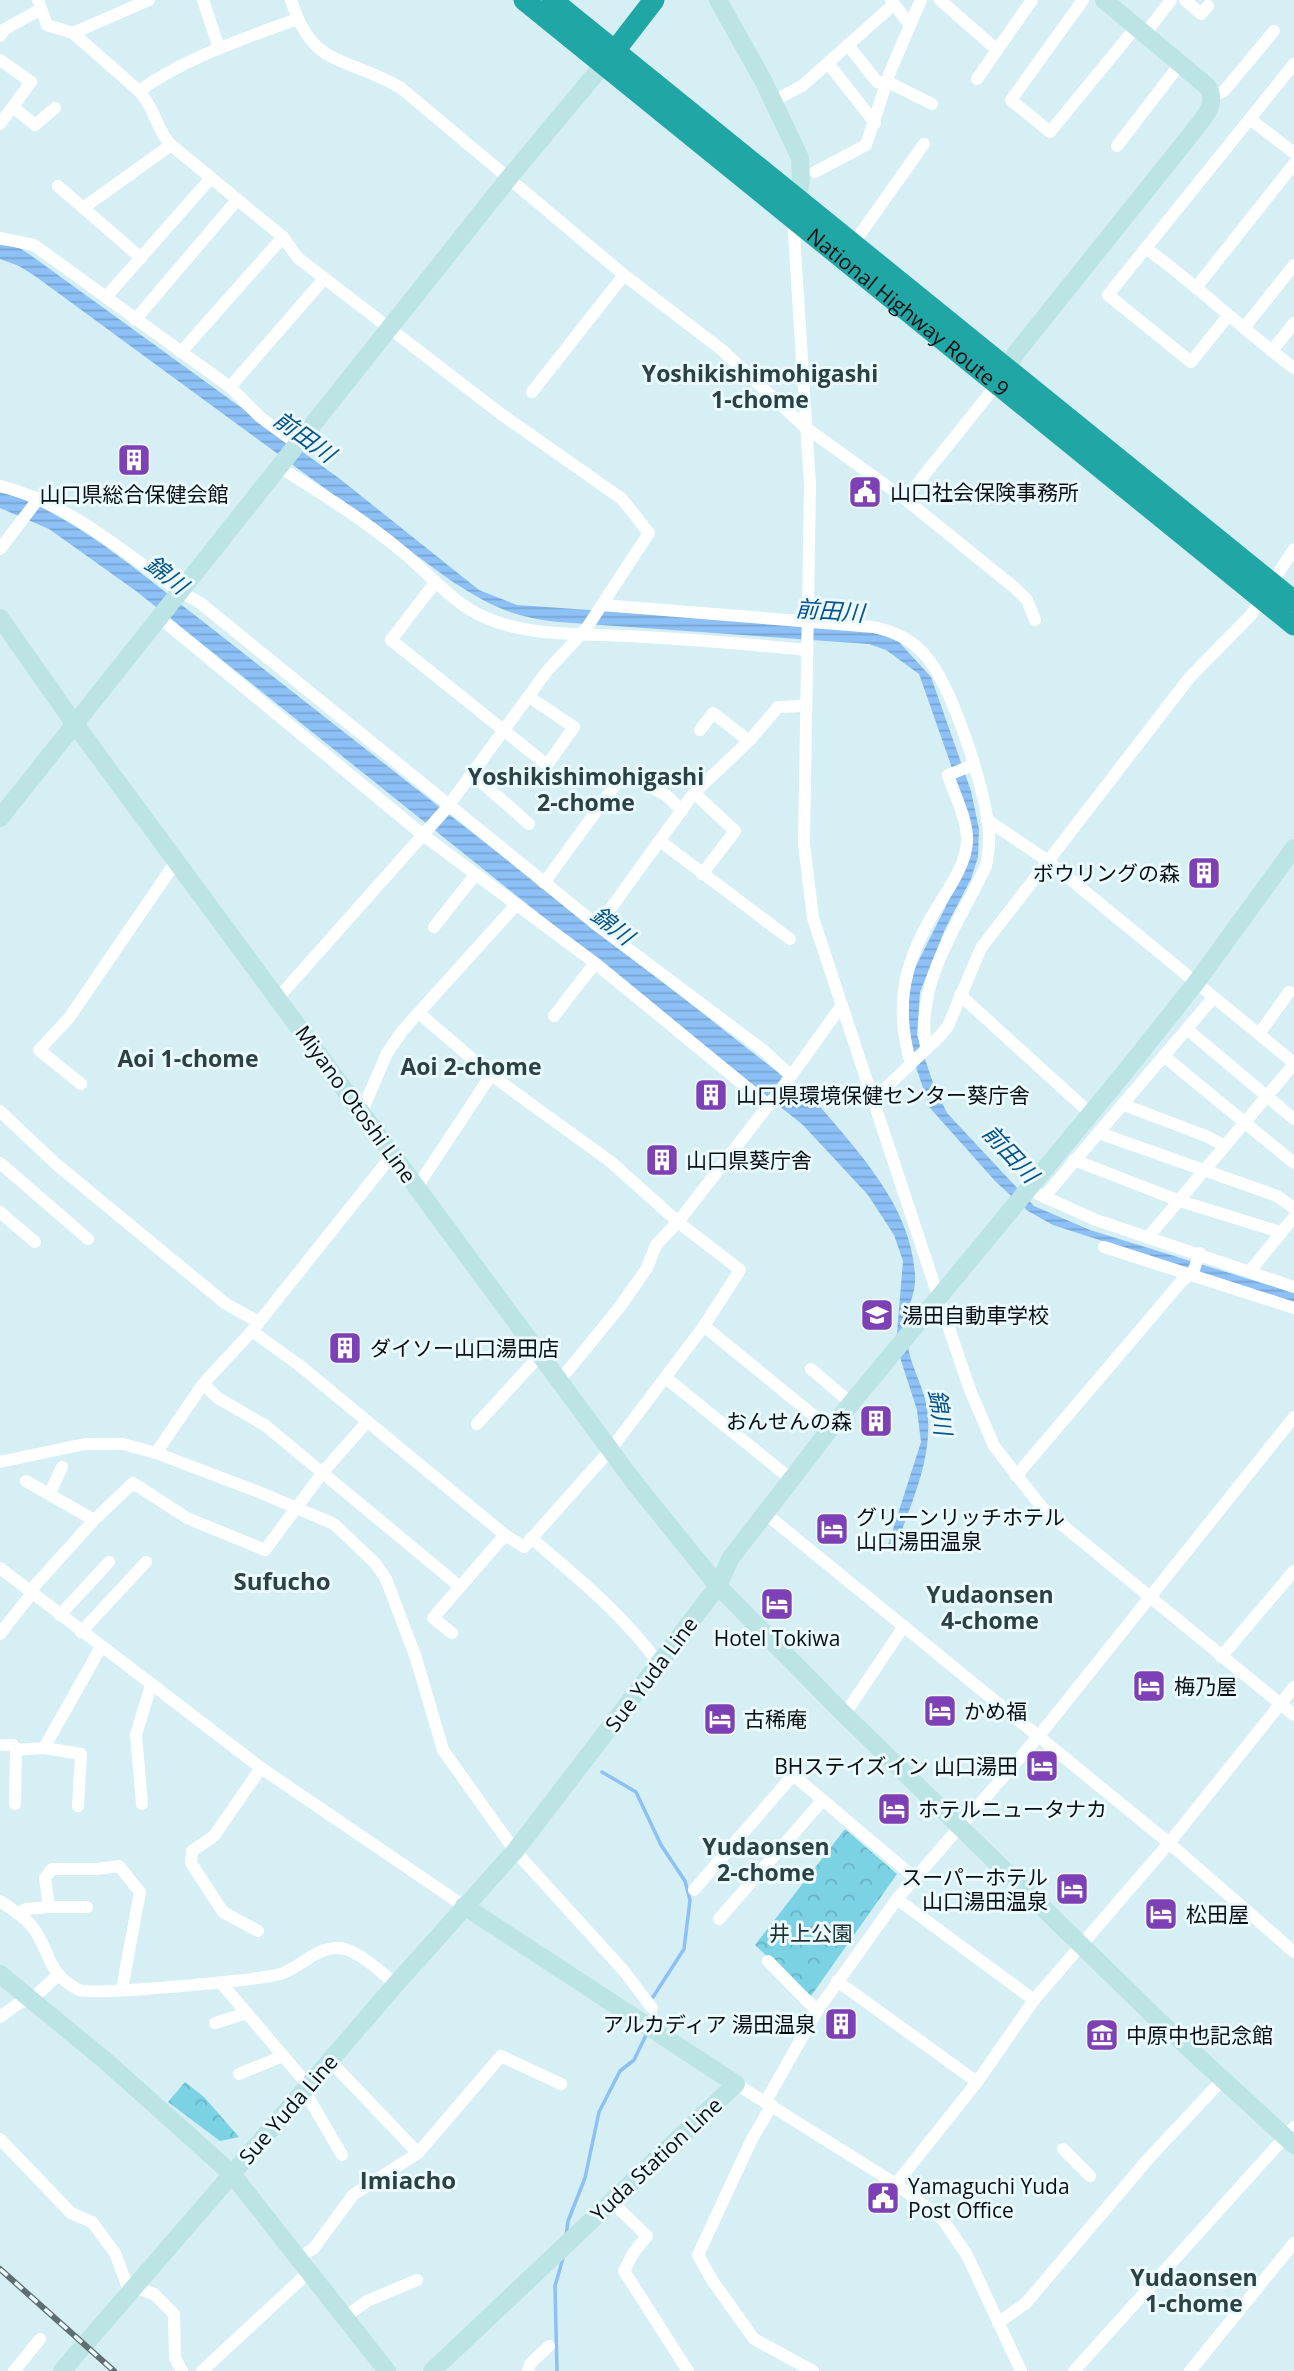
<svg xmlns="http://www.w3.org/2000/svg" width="1294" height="2371" viewBox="0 0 1294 2371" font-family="'Open Sans','Noto Sans JP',sans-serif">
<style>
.park{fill:url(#park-crowns)}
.water{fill:url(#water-rules)}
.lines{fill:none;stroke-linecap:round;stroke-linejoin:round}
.stream{stroke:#8cc0f6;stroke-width:3.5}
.street{stroke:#fff;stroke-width:12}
.secondary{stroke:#bce4e4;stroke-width:18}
.highway{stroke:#21a6a6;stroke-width:21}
.rail-casing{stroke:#5e6e72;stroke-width:6}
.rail{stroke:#eafafe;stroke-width:3.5;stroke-dasharray:10;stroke-linecap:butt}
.labels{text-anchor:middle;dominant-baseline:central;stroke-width:6;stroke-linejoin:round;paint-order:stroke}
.street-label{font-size:21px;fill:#070f11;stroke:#eafafe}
.poi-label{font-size:21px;fill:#070f11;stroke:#eafafe;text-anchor:start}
.park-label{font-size:21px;fill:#1b3136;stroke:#eafafe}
.neighbourhood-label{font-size:23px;font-weight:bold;fill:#2b4146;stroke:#eafafe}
.water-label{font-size:23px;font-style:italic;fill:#06528d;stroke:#eafafe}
.quarter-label{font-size:24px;font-weight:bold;fill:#2b4146;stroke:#eafafe}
</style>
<defs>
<pattern id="park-crowns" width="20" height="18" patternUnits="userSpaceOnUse" patternTransform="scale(1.75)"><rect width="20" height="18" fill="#7bd2e5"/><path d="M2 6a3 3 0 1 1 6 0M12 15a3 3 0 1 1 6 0" fill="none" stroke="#69b3c3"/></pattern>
<pattern id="water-rules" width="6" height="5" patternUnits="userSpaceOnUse" patternTransform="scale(1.75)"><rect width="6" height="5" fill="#8cc0f6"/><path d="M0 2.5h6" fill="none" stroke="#77a4d2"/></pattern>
</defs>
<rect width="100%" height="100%" fill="#d5eff5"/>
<g class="park">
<polygon points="845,1829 897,1874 811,1996 755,1945"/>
<polygon points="185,2082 204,2097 239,2137 220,2141 168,2102"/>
</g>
<g class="water">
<path d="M0 245 18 247 29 254 340 479 479 590 517 605 850 628 884 635 899 642 931 677 971 791 979 829 978 857 971 879 945 929 920 992 917 1035 933 1083 947 1113 1034 1206 1090 1230 1294 1293V1303L1053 1225 1028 1211 996 1182 930 1108 908 1044 909 993 915 968 945 908 971 845 952 768 919 674 886 650 869 644 559 622C511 617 491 606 450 580L35 276 19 266 0 259Z"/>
<path d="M0 490C74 515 135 569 196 616L817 1103C859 1153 911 1206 915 1275 916 1291 910 1302 906 1316 903 1323 906 1339 908 1347 911 1366 922 1384 926 1403 936 1454 911 1503 894 1551L887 1548 921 1442 917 1410 896 1345 903 1261 894 1235 868 1195 803 1125 136 591 49 529 0 508Z"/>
</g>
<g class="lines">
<g class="stream">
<polyline points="602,1772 636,1792 661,1845 685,1881 690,1900 684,1949 653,1997"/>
<polyline points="566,2236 568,2221 585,2178 599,2112 620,2071 634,2060 647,2033"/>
<polyline points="557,2371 555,2286 563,2258"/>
</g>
<g class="street">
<path d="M38 0 47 25 73 33 139 91C155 108 156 129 171 145L283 237 298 258 501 414 622 499 649 533 586 629 547 671 446 809 278 998"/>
<polyline points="203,0 219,48"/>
<path d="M291 0C313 70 346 55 401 88L624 275 722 350 805 427 905 499 1015 588 1027 600 1035 620"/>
<polyline points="891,0 910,25"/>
<polyline points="940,0 997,50"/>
<polyline points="1083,0 1011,100 1050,132 1136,27"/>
<polyline points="1185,0 1201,14 1208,6"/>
<polyline points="73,33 149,0"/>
<polyline points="1145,34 1171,0"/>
<polyline points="0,36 5,29 41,9"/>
<polyline points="848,45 877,82 888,82 932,104"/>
<polyline points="0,60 31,82 0,124"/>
<polyline points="828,63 875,123"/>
<polyline points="977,79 1032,0"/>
<path d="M139 91C187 57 243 39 297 19"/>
<polyline points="1213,96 1224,91 1274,31"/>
<polyline points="773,101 802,86 894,4"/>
<polyline points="13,107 35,125 55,108"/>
<polyline points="1250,119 1294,153"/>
<polyline points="1117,146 1180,64"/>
<polyline points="815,172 866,145 890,72 921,0"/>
<polyline points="58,186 141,258"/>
<polyline points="83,208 171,145"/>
<polyline points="793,218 810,485 804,844 813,918 939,1299 970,1390 994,1446 1044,1510 1294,1715"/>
<polyline points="0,238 34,245 230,387 260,417 297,444"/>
<polyline points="853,244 924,144"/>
<path d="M1147 249C1198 286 1243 330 1294 368"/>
<polyline points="1198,285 1294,164"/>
<polyline points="106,297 211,178"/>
<polyline points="1228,316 1191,362 1108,295 1294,64"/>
<polyline points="135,320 237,200"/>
<polyline points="1244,328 1294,265"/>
<polyline points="1272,351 1294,323"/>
<polyline points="181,352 283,237"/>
<polyline points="230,387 324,279"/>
<polyline points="532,392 624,275"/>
<path d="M278 466C322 494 366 521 405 554 431 576 453 603 484 617 529 637 578 633 626 636 687 639 747 644 807 650"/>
<path d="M0 486C67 502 123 552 179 591L199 602 598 926 763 1050 791 1076"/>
<polyline points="905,499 998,383"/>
<polyline points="0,549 39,498"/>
<polyline points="434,584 391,640 547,765 574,727 529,697"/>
<path d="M602 605 874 627C894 632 910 638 924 654 952 684 987 793 989 834 990 845 988 855 986 866 959 924 915 981 926 1048"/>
<polyline points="159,617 423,835 595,963 767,1104"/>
<polyline points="700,730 713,713 749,741"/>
<polyline points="472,774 529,824"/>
<polyline points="694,793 735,831 702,874"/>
<polyline points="987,820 1048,861 1294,1063"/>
<polyline points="660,841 790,939"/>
<polyline points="544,883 624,773 666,795 682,811"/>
<polyline points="598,926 694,793 749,741 778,707 805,706"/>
<polyline points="434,927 475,875"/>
<polyline points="960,995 1091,1114"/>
<polyline points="419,1013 491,1075 611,1162 678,1222 740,1270 704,1326"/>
<polyline points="554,1016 595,963"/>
<polyline points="1188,1030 1294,1119"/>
<polyline points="1259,1034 1289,992"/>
<polyline points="1165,1057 1294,1163"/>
<path d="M911 1064C893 1003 905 959 938 906 949 888 966 864 967 842 968 820 955 796 948 775L973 765"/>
<polyline points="81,1084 39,1050 69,1018 177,860"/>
<polyline points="874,1099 940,1036 948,1026 981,948 1190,677 1251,615 1294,549"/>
<polyline points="1124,1105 1206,1136 1225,1146"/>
<polyline points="0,1111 56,1164 226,1304 257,1321"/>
<polyline points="362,1111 387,1053 403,1030 515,906"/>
<polyline points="1099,1133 1277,1196 1294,1208"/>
<polyline points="1074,1160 1180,1201 1280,1232"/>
<polyline points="0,1163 88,1239"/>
<polyline points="417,1187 491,1075"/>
<polyline points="1029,1190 1096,1220 1294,1287"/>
<polyline points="1044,1197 1213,998"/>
<polyline points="0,1212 35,1242"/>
<polyline points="1149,1236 1294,1064"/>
<polyline points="1104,1247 1294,1308"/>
<polyline points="1250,1271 1294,1217"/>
<polyline points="252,1331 299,1365 505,1535 524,1547 611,1449 704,1326 830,1429"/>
<polyline points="811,1369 851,1403"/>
<polyline points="666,1378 792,1480"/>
<polyline points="560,1380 619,1308 647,1268 656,1245 678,1222 791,1076 842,1005"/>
<polyline points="203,1384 218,1398 266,1426 459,1586"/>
<polyline points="477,1424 541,1354"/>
<polyline points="156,1453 203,1384 252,1331 393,1154"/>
<polyline points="0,1462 85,1444 123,1444 156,1453 259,1492 334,1524 376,1564 386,1579 416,1658 443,1750 515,1851 624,1971 652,2008"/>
<polyline points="1016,1476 1181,1282 1193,1272 1200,1253"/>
<polyline points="26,1481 94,1520"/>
<polyline points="50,1493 62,1467"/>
<polyline points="766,1514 1169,1843 1294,1952"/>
<path d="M531 1538C577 1577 624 1615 659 1664"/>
<polyline points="0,1568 261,1768 464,1906"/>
<polyline points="30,1591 94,1520 133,1483 187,1518 265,1550 323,1472 366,1423"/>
<polyline points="60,1615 109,1562"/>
<polyline points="81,1632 146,1562"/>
<polyline points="452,1633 433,1618 505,1535"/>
<polyline points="0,1634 32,1593"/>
<polyline points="1221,1657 1294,1571"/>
<polyline points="845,1714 904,1626"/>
<polyline points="0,1745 13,1745 16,1750 44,1748 101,1647"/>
<polyline points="44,1748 81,1754 78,1806"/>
<polyline points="15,1804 16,1750"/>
<polyline points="142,1804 136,1735 151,1685"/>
<polyline points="694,1890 793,1775 915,1878"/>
<polyline points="897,1899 1034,2000"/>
<path d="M0 1901C10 1908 22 1915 30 1924 52 1949 43 1971 79 1990 91 1996 259 1980 280 1974 300 1968 314 1948 338 1948 357 1948 381 1973 396 1984"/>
<polyline points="49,1907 87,1907"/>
<polyline points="17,1913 26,1909 49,1907 45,1878 52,1869 97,1869 119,1866 140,1892 122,1989"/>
<polyline points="719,1919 822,1801"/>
<polyline points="258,1931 223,1912 191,1863 192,1851 214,1836 261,1768"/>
<polyline points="768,1961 817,2011"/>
<polyline points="837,1981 977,2082"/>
<polyline points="222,1984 308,2085"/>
<polyline points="0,2017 19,2003 31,2000 57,1976"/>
<polyline points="215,2023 247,2013"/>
<polyline points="330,2061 418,2153"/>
<polyline points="239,2074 283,2056"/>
<polyline points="736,2084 896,2184 943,2220 967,2255 1021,2371"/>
<polyline points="304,2090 342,2155"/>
<polyline points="766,2101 817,2011 897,1899 1038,1737 1294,1417"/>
<polyline points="772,2105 752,2139 698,2255 712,2280 754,2339 813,2371"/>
<polyline points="0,2139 71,2213 92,2222 115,2253 127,2285 154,2294 174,2314 175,2358 182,2371"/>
<polyline points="1063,2149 1090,2176"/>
<polyline points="896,2184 977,2082 1034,2000 1169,1843 1294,1687"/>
<polyline points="612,2202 647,2236 634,2252 624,2271 688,2371"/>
<polyline points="299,2258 314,2248 353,2195 418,2153 501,2056 561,2084"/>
<polyline points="345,2317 367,2301 417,2280"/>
<polyline points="998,2323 1026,2303 1149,2158 1224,2078"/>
<polyline points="14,2371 40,2339"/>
<polyline points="202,2371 310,2271"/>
<polyline points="528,2371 530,2364 549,2346"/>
<polyline points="1074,2371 1294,2127"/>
<polyline points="1190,2371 1294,2243"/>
</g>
<g class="secondary">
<polyline points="718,0 764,82 800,158 801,181 794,210"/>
<path d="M1000 379 1016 353 1192 133C1203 118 1218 105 1208 87L1104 0"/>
<polyline points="0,618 74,723 634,1482 718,1586 843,1713 1157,2019 1294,2145"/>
<polyline points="0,818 508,179 603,65"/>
<polyline points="0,1974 108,2063 232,2174 387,2371"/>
<polyline points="62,2371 396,1984 515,1851 718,1586 730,1559 830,1429 1125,1072 1195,984 1294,848"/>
<polyline points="432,2371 736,2084 464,1906"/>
</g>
<g class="highway">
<path id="s1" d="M524 0 1294 625"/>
<polyline points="552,0 1294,601"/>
<polyline points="607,61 654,0"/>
</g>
<defs>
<polyline id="rail" points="0,2269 114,2371"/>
</defs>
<use href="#rail" class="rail-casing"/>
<use href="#rail" class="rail"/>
</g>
<defs>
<symbol id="building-square" viewBox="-11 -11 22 22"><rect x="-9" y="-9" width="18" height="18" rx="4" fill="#7e40b5" stroke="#eafafe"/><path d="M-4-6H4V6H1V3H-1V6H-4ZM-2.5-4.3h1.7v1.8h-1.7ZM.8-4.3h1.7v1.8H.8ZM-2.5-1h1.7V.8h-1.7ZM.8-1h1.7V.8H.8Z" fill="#fff"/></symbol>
<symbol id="civic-square" viewBox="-11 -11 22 22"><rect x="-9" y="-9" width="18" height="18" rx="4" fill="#7e40b5" stroke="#eafafe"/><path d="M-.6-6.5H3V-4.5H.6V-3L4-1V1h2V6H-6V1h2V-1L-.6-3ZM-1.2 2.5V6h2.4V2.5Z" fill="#fff"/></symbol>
<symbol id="school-square" viewBox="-11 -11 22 22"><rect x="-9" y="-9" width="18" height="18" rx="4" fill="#7e40b5" stroke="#eafafe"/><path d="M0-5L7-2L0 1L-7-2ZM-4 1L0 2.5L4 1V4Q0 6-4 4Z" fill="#fff"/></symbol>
<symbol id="hotel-square" viewBox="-11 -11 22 22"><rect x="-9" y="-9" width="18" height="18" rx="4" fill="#7e40b5" stroke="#eafafe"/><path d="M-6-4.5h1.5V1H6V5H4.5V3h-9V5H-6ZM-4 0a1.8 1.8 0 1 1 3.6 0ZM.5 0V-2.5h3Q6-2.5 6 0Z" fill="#fff"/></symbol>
<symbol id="museum-square" viewBox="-11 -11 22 22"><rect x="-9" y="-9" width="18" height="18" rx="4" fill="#7e40b5" stroke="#eafafe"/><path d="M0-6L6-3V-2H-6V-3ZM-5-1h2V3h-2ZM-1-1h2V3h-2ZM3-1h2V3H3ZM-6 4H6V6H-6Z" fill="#fff"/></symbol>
</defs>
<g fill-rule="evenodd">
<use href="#building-square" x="115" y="441" width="38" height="38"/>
<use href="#civic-square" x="846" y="473" width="38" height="38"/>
<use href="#building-square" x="1185" y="854" width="38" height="38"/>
<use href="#building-square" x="692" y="1076" width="38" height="38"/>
<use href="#building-square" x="643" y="1141" width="38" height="38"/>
<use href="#school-square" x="858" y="1296" width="38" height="38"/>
<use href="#building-square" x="326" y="1329" width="38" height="38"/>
<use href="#building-square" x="857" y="1402" width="38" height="38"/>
<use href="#hotel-square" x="813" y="1510" width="38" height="38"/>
<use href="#hotel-square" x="758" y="1585" width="38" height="38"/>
<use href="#hotel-square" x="1130" y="1667" width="38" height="38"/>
<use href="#hotel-square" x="921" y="1692" width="38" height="38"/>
<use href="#hotel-square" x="701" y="1700" width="38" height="38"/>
<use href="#hotel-square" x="1023" y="1747" width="38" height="38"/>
<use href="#hotel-square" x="875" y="1790" width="38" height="38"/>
<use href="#hotel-square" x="1053" y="1870" width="38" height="38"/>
<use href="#hotel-square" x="1142" y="1895" width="38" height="38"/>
<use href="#building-square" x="822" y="2005" width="38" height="38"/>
<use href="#museum-square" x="1083" y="2016" width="38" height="38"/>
<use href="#civic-square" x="864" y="2179" width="38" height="38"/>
</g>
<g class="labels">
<g class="street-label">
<text stroke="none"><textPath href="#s1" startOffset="495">National Highway Route 9</textPath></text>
<text transform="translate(356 1104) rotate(54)">Miyano Otoshi Line</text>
<text transform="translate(651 1674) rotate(-53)">Sue Yuda Line</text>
<text transform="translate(288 2109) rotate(-49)">Sue Yuda Line</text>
<text transform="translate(656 2159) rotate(-43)">Yuda Station Line</text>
</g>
<g class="poi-label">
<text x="890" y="492">山口社会保険事務所</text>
<text x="134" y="494" text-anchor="middle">山口県総合保健会館</text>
<text x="1180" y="873" text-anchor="end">ボウリングの森</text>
<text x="736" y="1095">山口県環境保健センター葵庁舎</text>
<text x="686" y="1160">山口県葵庁舎</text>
<text x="902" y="1315">湯田自動車学校</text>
<text x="370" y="1348">ダイソー山口湯田店</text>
<text x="852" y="1421" text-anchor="end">おんせんの森</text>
<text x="856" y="1517">グリーンリッチホテル<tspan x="856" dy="24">山口湯田温泉</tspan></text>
<text x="777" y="1638" text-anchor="middle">Hotel Tokiwa</text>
<text x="1174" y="1686">梅乃屋</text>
<text x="964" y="1711">かめ福</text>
<text x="744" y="1719">古稀庵</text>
<text x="1018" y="1766" text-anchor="end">BHステイズイン 山口湯田</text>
<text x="918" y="1809">ホテルニュータナカ</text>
<text x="1048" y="1877" text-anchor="end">スーパーホテル<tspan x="1048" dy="24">山口湯田温泉</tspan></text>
<text x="1186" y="1914">松田屋</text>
<text x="816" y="2024" text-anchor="end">アルカディア 湯田温泉</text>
<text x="1126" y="2035">中原中也記念館</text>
<text x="908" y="2186">Yamaguchi Yuda<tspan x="908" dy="24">Post Office</tspan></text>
</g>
<g class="park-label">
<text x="811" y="1933">井上公園</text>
</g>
<g class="neighbourhood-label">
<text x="760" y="373">Yoshikishimohigashi<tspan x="760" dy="26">1-chome</tspan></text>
<text x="586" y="776">Yoshikishimohigashi<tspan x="586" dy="26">2-chome</tspan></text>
<text x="188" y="1058">Aoi 1-chome</text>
<text x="471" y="1066">Aoi 2-chome</text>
<text x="990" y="1594">Yudaonsen<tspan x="990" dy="26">4-chome</tspan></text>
<text x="766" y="1846">Yudaonsen<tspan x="766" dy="26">2-chome</tspan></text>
<text x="1194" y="2277">Yudaonsen<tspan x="1194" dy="26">1-chome</tspan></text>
</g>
<g class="water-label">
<text transform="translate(305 436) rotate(36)">前田川</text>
<text transform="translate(167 574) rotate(38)">錦川</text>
<text transform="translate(830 610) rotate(4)">前田川</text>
<text transform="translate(613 925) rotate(38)">錦川</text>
<text transform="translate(1011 1153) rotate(47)">前田川</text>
<text transform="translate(941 1412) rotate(81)">錦川</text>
</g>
<g class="quarter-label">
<text x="282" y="1580">Sufucho</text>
<text x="408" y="2179">Imiacho</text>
</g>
</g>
</svg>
